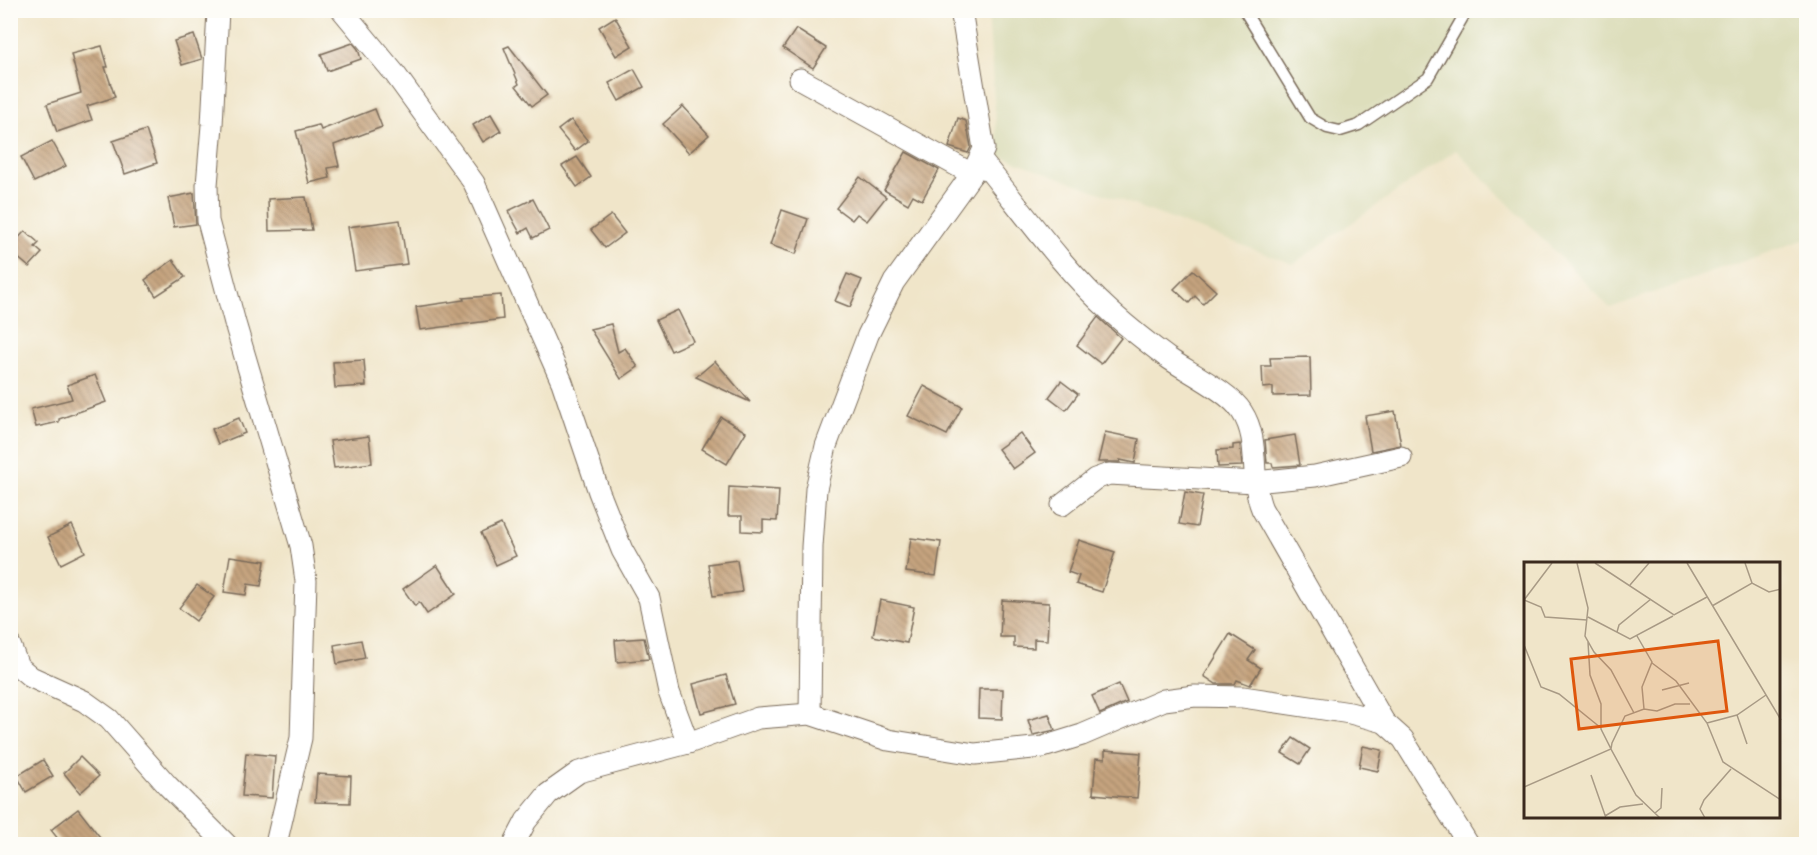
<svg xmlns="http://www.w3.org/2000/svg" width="1817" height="855" viewBox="0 0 1817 855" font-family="Caveat,sans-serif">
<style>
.built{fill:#dddebc}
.building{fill:url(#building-back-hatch)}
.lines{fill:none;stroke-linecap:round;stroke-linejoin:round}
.service-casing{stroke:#7a6b5a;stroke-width:13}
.minor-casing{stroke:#7a6b5a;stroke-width:23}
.service{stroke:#fff;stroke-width:10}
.minor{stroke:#fff;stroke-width:21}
.inset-road{fill:none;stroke:#a89a85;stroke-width:1.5}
.view{fill:#df570d;fill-opacity:0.15;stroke:#df570d;stroke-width:3}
.inset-edge{fill:none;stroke:#3b2a1e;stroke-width:3}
</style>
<defs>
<pattern id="building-back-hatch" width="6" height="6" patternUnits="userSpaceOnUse" patternTransform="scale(1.5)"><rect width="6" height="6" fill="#c6a47f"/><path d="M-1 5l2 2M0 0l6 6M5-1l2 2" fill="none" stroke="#a28667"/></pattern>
</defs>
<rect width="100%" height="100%" fill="#fdfcf7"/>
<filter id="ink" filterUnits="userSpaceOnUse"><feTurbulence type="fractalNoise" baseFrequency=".0167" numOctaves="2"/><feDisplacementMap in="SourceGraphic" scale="12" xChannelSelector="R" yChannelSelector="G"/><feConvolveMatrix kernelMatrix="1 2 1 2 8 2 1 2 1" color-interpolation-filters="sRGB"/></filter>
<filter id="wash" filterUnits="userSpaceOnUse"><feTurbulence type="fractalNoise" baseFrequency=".008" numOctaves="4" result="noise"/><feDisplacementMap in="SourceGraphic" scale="24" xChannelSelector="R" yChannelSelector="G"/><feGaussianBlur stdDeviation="1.35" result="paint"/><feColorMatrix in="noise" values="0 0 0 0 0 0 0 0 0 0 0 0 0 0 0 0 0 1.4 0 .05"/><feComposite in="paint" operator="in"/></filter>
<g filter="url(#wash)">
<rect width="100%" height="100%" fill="#f0e5c9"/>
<polygon class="built" points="988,11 1806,11 1806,239 1610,308 1456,150 1293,264 998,155"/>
<g id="blocks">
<g class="building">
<polygon points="615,17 632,46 616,56 599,27"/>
<polygon points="796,29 826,48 813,68 783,48"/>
<polygon points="194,35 202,59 182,65 174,41"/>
<polygon points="353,43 358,49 361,59 327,71 321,54"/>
<polygon points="102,46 108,67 105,67 115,97 87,106 92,120 57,132 47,104 81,93 71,54"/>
<polygon points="509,46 547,95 532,106 516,86 519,84 504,48"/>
<polygon points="634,69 644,87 619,101 609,83"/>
<polygon points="683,106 709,135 689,153 663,124"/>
<polygon points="375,109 382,127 334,145 339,166 328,168 330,178 309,183 296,131 319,125 321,130"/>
<polygon points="491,114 501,131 483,142 473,125"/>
<polygon points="958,118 966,121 971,147 968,153 949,147"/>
<polygon points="571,120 588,141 575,151 558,130"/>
<polygon points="146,130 157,163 125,174 113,141"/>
<polygon points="52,141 66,166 34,182 21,157"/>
<polygon points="906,152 939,170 922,200 913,195 908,204 884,190"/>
<polygon points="577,157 591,177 577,187 562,166"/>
<polygon points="860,177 886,197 867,221 857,214 852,220 836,208"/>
<polygon points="194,193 196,224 174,227 168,198"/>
<polygon points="306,197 312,230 269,231 268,199"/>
<polygon points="533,199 549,230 533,238 528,228 520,233 508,211"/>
<polygon points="782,210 808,219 796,254 770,245"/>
<polygon points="611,215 625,233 605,248 591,230"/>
<polygon points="400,220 407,264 355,271 348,227"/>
<polygon points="25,231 39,243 35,247 42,253 29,267 10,251 10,247"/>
<polygon points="173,260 185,277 156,296 145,280"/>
<polygon points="1193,270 1216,291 1203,304 1195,296 1189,303 1174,289"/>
<polygon points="847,274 862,280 850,307 835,301"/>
<polygon points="501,295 503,319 420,330 416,307 464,300 463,298"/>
<polygon points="678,310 693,341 671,351 656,320"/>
<polygon points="1098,317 1121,338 1101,364 1077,345"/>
<polygon points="611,324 618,352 625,348 638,367 621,379 590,329"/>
<polygon points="1310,357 1311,395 1273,396 1273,387 1263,388 1262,366 1271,366 1270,358"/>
<polygon points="364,360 366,386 335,388 333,362"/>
<polygon points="715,361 750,402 696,377"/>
<polygon points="95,375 106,402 59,419 59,422 36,427 31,409 72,399 67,385"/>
<polygon points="1061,381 1078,394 1066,410 1049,397"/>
<polygon points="924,386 962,407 947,435 908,416"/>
<polygon points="1395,411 1401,445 1371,451 1365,416"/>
<polygon points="721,417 746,432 727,464 702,449"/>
<polygon points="239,418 245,433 218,444 212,429"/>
<polygon points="1105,432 1139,439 1135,463 1120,460 1120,462 1098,462"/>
<polygon points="1020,433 1035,453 1013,469 998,449"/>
<polygon points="1295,435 1300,465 1273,467 1272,463 1267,463 1265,440"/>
<polygon points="369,436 372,463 334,468 330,441"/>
<polygon points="1240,444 1242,466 1218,467 1217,450 1233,449 1233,445"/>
<polygon points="729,487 779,490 777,521 763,520 763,532 742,531 742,516 728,516"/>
<polygon points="1185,492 1203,495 1197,527 1179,524"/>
<polygon points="501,524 516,556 496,565 481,533"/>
<polygon points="72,525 85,552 61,564 48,537"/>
<polygon points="911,538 941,542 936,576 906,572"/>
<polygon points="1079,540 1115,552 1102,592 1076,584 1079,576 1068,572"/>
<polygon points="230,556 265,561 261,586 248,584 246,595 224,592"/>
<polygon points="737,560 742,592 713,596 708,564"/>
<polygon points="437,565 456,594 427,614 419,602 415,606 403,589"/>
<polygon points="197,585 214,597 196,621 179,608"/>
<polygon points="880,600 914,607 907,643 873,636"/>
<polygon points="1002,600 1049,603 1047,640 1034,639 1034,648 1014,647 1014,637 1000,637"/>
<polygon points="1230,634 1255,650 1248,660 1261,668 1250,685 1237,680 1235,684 1216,684 1204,676"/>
<polygon points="644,638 649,659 617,662 615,640"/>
<polygon points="361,640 365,658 337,664 334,645"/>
<polygon points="726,675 735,704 701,713 693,684"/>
<polygon points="1119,684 1127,702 1100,714 1092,696"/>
<polygon points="979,689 1003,689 1002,719 978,718"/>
<polygon points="1049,714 1055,730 1033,735 1028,720"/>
<polygon points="1293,738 1310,749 1300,764 1282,753"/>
<polygon points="1363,746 1382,750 1378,771 1359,767"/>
<polygon points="1105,750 1141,753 1137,798 1093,794 1096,758 1105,759"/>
<polygon points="246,753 275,756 272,798 242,796"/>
<polygon points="80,757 99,776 80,793 64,773"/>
<polygon points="43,760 53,776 26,792 17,776"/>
<polygon points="317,774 351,776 350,803 315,802"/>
<polygon points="78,809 100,837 90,844 62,844 51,830"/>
</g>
</g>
</g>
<g filter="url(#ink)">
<use href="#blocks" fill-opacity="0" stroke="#7a6b5a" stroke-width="1.5"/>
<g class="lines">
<defs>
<polyline id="service" points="1244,10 1310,118 1327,128 1340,131 1359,125 1428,78 1467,10"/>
<g id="minor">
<polyline points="218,10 212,125 207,185 208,221 235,323 301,546 306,581 301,738 276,844"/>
<polyline points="342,10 395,74 474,183 562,382 599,492 622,550 649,598 669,692 688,743"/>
<polyline points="800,79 972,174"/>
<path d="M980 159C1022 210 1062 268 1111 312 1129 328 1149 344 1168 358 1188 372 1230 392 1242 412 1261 441 1249 478 1262 509L1384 722 1403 739 1468 844"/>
<polyline points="1062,505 1095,479 1109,474 1255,482 1315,476 1401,457"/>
<polyline points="10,645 18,666 31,677 84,701 109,719 168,786 226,844"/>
<polyline points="810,714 812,547 816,489 826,446 868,335 894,282 972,174 984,149 961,10"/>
<polyline points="514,844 526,821 548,794 579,772 688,743 758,718 810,714 888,740 975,754 1043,747 1082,735 1164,700 1195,696 1243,697 1350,713 1384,722"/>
</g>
</defs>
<use href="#service" class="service-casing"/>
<use href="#minor" class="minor-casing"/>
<use href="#service" class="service"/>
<use href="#minor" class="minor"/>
</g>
</g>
<g transform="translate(1524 562)">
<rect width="256" height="256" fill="#f0e5c9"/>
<path class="inset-road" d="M53 1 64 46 61 74 70 90 87 108 110 151M71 1 150 53 183 35M163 1 257 158M221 1 228 21M106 23 125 1M0 38 17 45 21 55 63 58M0 38 28 1M188 44 228 21 245 30 257 27M64 55 106 77 149 54M93 70 95 63 127 37M113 74 128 100 118 125 120 147M0 83 17 125 35 132 77 166M128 101 152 119 183 161 199 200 257 238M138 128 165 121M213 153 223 182M183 161 213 153 242 133M67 213 82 256M0 225 87 187 77 167V142L66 113 64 80M131 251 137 246 138 226M81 254 96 245 119 242M136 256 112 233 87 187 88 181 101 154 120 147 133 149 151 142H166M181 256 176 247 180 238 207 207"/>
<path class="view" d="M194 79 203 149 55 167 47 97Z"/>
<rect width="256" height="256" class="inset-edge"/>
</g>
<rect width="1817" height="855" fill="none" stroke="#fdfcf7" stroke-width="36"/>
</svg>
